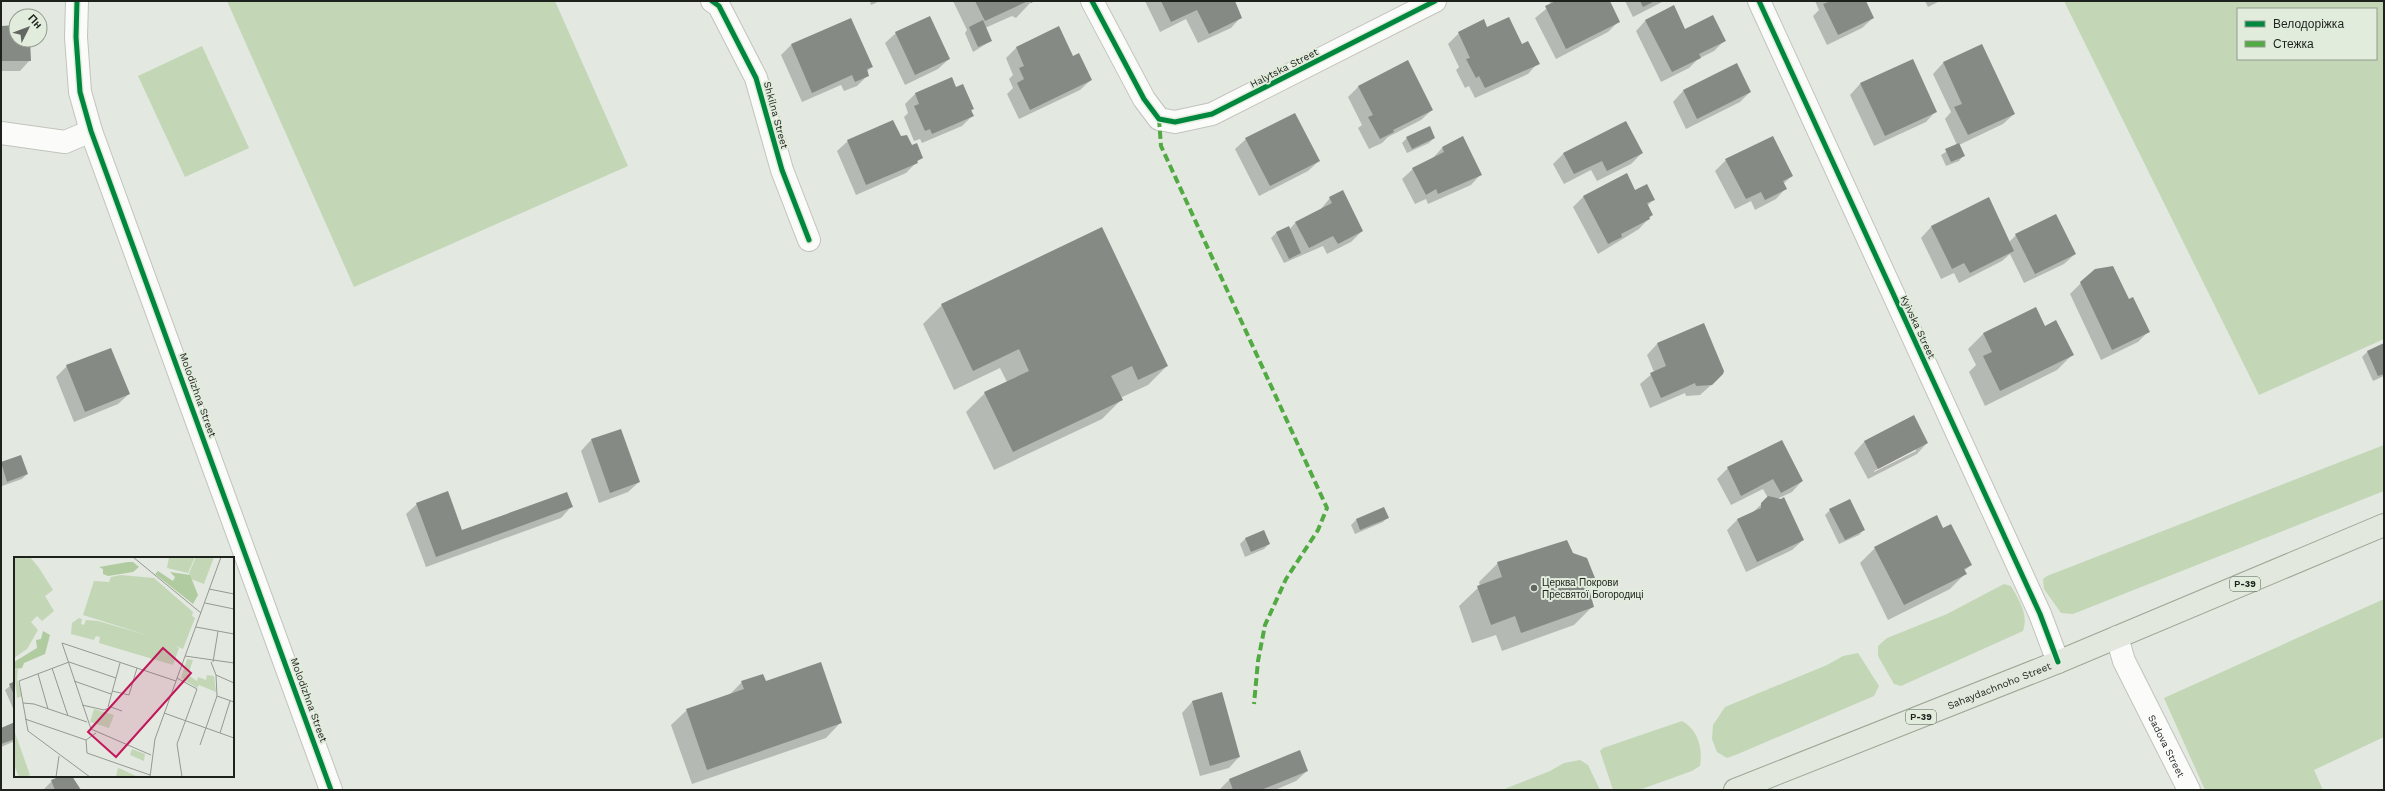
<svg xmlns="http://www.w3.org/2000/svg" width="2385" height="791" viewBox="0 0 2385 791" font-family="'Work Sans',sans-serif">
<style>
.green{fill:#c3d7b7;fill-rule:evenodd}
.shadow{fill:#0003;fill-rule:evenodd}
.building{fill:#868a84}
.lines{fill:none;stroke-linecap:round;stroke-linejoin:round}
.minor-casing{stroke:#c1c4be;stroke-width:24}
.major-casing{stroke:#9ca794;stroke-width:24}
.minor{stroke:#fbfcfa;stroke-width:22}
.major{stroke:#e2e8de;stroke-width:22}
.quiet{stroke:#52aa43;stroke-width:4;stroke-dasharray:8 4;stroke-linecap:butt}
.cycleway-casing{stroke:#e2ecdd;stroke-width:8}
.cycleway{stroke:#00873e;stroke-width:5}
.poi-dot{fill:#636761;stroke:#e2ecdd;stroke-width:1.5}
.labels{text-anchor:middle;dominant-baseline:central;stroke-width:4;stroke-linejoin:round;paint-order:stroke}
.shield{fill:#e2ecdd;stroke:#595f56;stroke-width:1}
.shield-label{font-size:9px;font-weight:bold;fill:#1e221c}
.street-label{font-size:10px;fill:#1e221c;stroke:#e2ecdd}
.poi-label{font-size:10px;fill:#1e221c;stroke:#e2ecdd;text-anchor:start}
.inset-road{fill:none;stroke:#949992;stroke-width:1}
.view{fill:#c2185b;fill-opacity:0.15;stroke:#c2185b;stroke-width:2}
.inset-edge{fill:none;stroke:#1e221c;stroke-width:2}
</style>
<rect width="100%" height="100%" fill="#e3e8e0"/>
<g class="green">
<polygon points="227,1 555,1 628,166 354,287"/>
<path d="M2064 1H2384V339L2259 395ZM2238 9H2376V59H2238Z"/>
<polygon points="202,46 249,148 185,177 138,76"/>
<polygon points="2384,445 2384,491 2073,614 2061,613 2044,589 2043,579 2047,576"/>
<path d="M2004 584 2011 586C2019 600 2029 615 2023 631L1901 686 1894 684 1878 656V646L1887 638 1947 614Z"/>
<polygon points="2384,599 2384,737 2314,770 2323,790 2205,790 2164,698"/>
<polygon points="1858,653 1879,686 1874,696 1738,754 1727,758 1717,752 1712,739 1713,725 1725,707 1827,665 1843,656"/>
<path d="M1682 721C1698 730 1703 748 1700 766L1692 771 1639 790H1613L1600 751 1603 748Z"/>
<polygon points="1580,760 1588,765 1600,790 1502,790 1550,771 1564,763"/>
</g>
<g class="shadow">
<polygon points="870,1 880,1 871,5"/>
<polygon points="953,1 1032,1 1016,18 1012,16 985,28 991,41 973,52 965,33 967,30"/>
<polygon points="1145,1 1234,1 1241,17 1231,28 1198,43 1186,19 1160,32"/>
<polygon points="1549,1 1608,1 1619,21 1608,32 1556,59 1535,18 1551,5"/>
<polygon points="1625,1 1664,1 1633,17"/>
<polygon points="1815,1 1865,1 1873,18 1862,28 1827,45 1813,16 1819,10"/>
<polygon points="1925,1 1940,1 1928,7"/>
<polygon points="1646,20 1685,30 1724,41 1714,51 1698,59 1689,68 1661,82 1636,31"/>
<polygon points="16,26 16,40 29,40 30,60 20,71 1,71 1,27"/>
<polygon points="1487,29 1522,45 1538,63 1528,74 1475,98 1469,86 1465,88 1456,70 1459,67 1448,44 1459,33"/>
<polygon points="896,33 949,59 938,69 905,85 885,43"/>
<polygon points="791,45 872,67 866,72 868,75 857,86 844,91 841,85 802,102 781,55"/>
<polygon points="1982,45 2014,114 2003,124 1959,145 1964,155 1959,161 1946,166 1941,155 1957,145 1945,119 1951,112 1933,74 1943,63"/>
<polygon points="1016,48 1073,57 1091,80 1080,90 1019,119 1007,94 1013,88 1009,79 1013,75 1006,58"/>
<polygon points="1912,60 1936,111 1926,122 1874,146 1850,95 1860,84"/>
<polygon points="1408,62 1432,110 1421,120 1388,137 1382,143 1369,149 1358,128 1362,125 1348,97 1358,87"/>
<polygon points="1736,64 1750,92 1740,102 1686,129 1673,102 1683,91"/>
<polygon points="951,78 956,88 973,109 971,111 972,116 962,126 922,143 920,139 914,141 904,117 908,113 905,104 915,94"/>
<polygon points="900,137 922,157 906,173 856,195 837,151 848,141"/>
<polygon points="1407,138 1434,138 1429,143 1407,153 1402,143"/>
<polygon points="1463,138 1481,174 1471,185 1428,204 1426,199 1415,204 1402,179 1413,169 1432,159 1442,148"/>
<polygon points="1246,139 1319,161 1308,171 1259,196 1235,149"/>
<polygon points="1564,153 1642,153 1631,164 1597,181 1591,170 1564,184 1553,164"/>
<polygon points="1726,160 1792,176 1783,184 1786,188 1776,199 1755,210 1751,201 1735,209 1715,171"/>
<polygon points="1627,175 1635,191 1653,200 1647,206 1652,215 1639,229 1598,254 1573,207 1583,197"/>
<polygon points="1330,198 1362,231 1351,242 1327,254 1323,246 1284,263 1271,238 1276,233 1288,228 1289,230 1296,222 1320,210"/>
<polygon points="1989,199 2009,242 2016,235 2075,254 2064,264 2024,283 2010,254 2002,261 1959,283 1954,273 1941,279 1921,238 1931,227"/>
<polygon points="2081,283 2128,300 2148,332 2138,342 2101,360 2070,294"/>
<polygon points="942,305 1167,366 1148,385 1120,398 1121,400 1102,419 994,470 966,412 985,393 1007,382 1000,368 954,390 923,324"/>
<polygon points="1703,324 1711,385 1700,395 1686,396 1685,393 1650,408 1640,384 1654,372 1647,355 1657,344"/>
<polygon points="2044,327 2072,355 2057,370 1985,406 1969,372 1976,365 1968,349 1983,334"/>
<polygon points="2384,344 2384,376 2373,381 2362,357 2367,352"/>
<polygon points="67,366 129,394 118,404 74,422 56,377"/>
<path d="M1913 417 1927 443 1917 454 1868 479 1854 453 1864 442ZM1916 449V451L1874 472V471Z"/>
<polygon points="591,440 639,482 628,492 599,503 581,451"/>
<polygon points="21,456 27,474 22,479 2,486 1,463"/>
<polygon points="1728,468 1802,481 1792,492 1777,499 1803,540 1792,550 1746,572 1727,530 1737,520 1752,513 1768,498 1763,489 1731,505 1717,479"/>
<polygon points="417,504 461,531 571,507 561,518 426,567 406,514"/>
<polygon points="1384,508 1388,517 1383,522 1355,534 1351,525 1356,520"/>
<polygon points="1830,510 1864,529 1859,535 1839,544 1825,515"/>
<polygon points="1943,529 1971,565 1964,571 1966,573 1950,589 1888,620 1860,563 1875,548"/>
<polygon points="1264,531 1269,544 1264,549 1245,557 1240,544 1245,539"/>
<polygon points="1498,563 1588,589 1593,606 1574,625 1502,651 1496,635 1472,643 1459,606 1480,586 1479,582"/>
<polygon points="15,682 15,713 5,690"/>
<polygon points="742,682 765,682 841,722 826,738 692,784 671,725 687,710 729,695"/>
<polygon points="1221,694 1239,757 1229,768 1200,776 1182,713 1192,702"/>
<polygon points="15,723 15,741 1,747 1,729"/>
<polygon points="1307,771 1296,781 1275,790 1219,790 1229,780"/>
<polygon points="64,776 71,776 79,790 43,790 52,781"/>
</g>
<g class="building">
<polygon points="975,1 1033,1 1032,3 1028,1 985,21"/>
<polygon points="1161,1 1235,1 1242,18 1209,34 1197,10 1171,22"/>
<polygon points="1556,1 1610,1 1620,22 1566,49 1545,6"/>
<polygon points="1640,1 1655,1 1643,7"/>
<polygon points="1831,1 1866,1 1874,18 1838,35 1823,4"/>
<polygon points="1674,5 1685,29 1713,15 1726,41 1699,54 1701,58 1672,72 1645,20"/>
<polygon points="930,16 950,59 915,75 895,32"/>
<polygon points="1509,17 1522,44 1528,41 1540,64 1485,88 1479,76 1476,78 1466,59 1470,58 1458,32 1484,19 1487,27"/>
<polygon points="851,18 873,67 867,69 869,76 855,82 852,75 812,93 791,44"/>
<polygon points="983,20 992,41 978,47 969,27"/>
<polygon points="16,25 16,40 30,40 31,61 1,61 1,26"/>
<polygon points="1059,26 1073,56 1079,53 1092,80 1030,110 1017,83 1024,79 1019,68 1024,66 1016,47"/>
<polygon points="1982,44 2015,114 1968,135 1954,107 1962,104 1943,62"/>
<polygon points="1913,59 1937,112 1885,136 1860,83"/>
<polygon points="1408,60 1433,110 1393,130 1394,132 1380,139 1368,117 1373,115 1358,86"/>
<polygon points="1737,63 1751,92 1697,119 1683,90"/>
<polygon points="952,77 956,87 963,84 974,109 971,110 974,116 932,134 930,129 925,131 914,106 919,104 915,93"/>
<polygon points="1295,113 1320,161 1270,186 1245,138"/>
<polygon points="893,120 901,136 907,135 912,145 917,143 923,158 917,161 918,163 866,185 847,140"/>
<polygon points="1626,121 1643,153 1607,171 1602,161 1574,174 1563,153"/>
<polygon points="1430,126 1435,138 1412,149 1406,137"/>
<polygon points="1463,136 1482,175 1438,194 1436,189 1426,195 1412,168 1444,152 1442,147"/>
<polygon points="1773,136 1793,176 1783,181 1787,189 1765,200 1761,192 1746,199 1725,159"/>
<polygon points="1959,143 1965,156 1951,162 1945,149"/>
<polygon points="1627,173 1635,190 1647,184 1655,200 1647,203 1653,215 1649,217 1650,219 1621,234 1622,237 1608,244 1583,196"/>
<polygon points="1343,190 1363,231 1338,244 1333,236 1309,248 1295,222 1332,203 1329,197"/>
<polygon points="1989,197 2014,251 1970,273 1964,263 1952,269 1931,226"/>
<polygon points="2056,214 2076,254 2035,274 2015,234"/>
<polygon points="1289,226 1301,253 1289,259 1276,232"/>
<polygon points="1102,227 1168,366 1138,380 1132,366 1111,376 1123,400 1013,452 984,392 1029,371 1019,349 973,371 941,304"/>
<polygon points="2113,266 2129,299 2133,297 2150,332 2112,350 2080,282 2095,269"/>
<polygon points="2036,307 2045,326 2056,320 2074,355 2000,391 1983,356 1992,352 1983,333"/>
<polygon points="1704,323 1724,371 1723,374 1712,385 1696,386 1695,383 1661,398 1650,373 1666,366 1657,343"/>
<polygon points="2384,343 2384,374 2378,376 2367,351"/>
<polygon points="111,348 130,394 85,412 66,365"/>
<polygon points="1914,415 1928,443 1878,469 1864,441"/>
<polygon points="621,429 640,482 610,493 591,439"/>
<polygon points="1782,440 1803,481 1781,493 1773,479 1741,496 1727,467"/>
<polygon points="21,455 28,474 7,482 1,462"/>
<polygon points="448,491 462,530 567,492 573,507 436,557 416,503"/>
<polygon points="1768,496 1781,499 1784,497 1804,540 1757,562 1737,519 1761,508 1761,503"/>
<polygon points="1850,499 1865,530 1845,540 1829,509"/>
<polygon points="1384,507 1389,518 1360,530 1356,519"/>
<polygon points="1937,515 1943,528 1951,524 1972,565 1964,569 1967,574 1904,605 1874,547"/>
<polygon points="1264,530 1270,544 1251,552 1245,538"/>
<polygon points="1567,540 1573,553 1587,558 1595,578 1589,589 1594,607 1521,633 1515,616 1491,625 1477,586 1502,577 1497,562"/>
<polygon points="821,662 842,723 707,770 686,709 744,689 741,681 763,674 766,681"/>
<polygon points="15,681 15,697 9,684"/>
<polygon points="1222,692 1240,757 1210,766 1192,701"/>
<polygon points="15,722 15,739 1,744 1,728"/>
<polygon points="1300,750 1308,771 1261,790 1233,790 1229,779"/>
<polygon points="61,776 72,776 81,790 55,790 51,780"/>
</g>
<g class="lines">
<defs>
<g id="minor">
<polyline points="77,1 76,37 80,92 91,131 331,790"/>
<polyline points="712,1 719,6 756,78 782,170 809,240"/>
<polyline points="1092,1 1144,99 1159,119 1175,122 1212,114 1435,1"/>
<polyline points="1759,1 2040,614 2058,662"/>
<polyline points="1,133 65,142 91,131"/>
<path id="s1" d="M2117 637 2124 661 2189 790"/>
</g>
<g id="major">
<path id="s2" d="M1735 790 2058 662 2384 525"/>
</g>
</defs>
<use href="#minor" class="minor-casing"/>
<use href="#major" class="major-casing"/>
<use href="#minor" class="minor"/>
<use href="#major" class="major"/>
<polyline class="quiet" points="1159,119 1161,146 1327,508 1318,530 1286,579 1265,625 1258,661 1254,704"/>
<defs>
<g id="cycleway">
<polyline points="77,1 76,37 80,92 91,131 331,790"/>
<polyline points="712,1 719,6 756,78 782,170 809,240"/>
<polyline points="1092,1 1144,99 1159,119 1175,122 1212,114 1435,1"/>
<polyline points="1759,1 2040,614 2058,662"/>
</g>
</defs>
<use href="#cycleway" class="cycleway-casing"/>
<use href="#cycleway" class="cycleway"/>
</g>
<circle class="poi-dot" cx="1534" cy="588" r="4"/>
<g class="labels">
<g class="shield">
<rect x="2230" y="577" width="30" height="14" rx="3"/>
<rect x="1906" y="710" width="30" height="14" rx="3"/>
</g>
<g class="shield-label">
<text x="2245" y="584">Р-39</text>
<text x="1921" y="717">Р-39</text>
</g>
<g class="street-label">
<text transform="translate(1284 68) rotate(-27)">Halytska Street</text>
<text transform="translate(776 115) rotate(75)">Shkilna Street</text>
<text transform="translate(1918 327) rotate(65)">Kyivska Street</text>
<text transform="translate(198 395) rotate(70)">Molodizhna Street</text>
<text stroke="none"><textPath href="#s2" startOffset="284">Sahaydachnoho Street</textPath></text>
<text transform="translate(309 700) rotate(70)">Molodizhna Street</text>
<text stroke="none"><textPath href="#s1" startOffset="120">Sadova Street</textPath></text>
</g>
<g class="poi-label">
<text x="1542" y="582">Церква Покрови<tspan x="1542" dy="12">Пресвятої Богородиці</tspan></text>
</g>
</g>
<g transform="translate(14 557)">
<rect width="220" height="220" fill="#e3e8e0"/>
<path d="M0 0H16L25 11 39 33 31 39 40 54 28 64 23 59 17 65 24 73 13 92 0 101ZM155 0H181L174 16 153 11ZM182 0H200L190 27 177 22 175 16ZM107 18 140 21 179 55 178 59 181 61 169 92 160 88 165 91 159 108 85 86 86 80 82 79 80 83 57 77 58 66 65 61 68 62 67 67 70 68 72 63 84 64 136 79 69 58 80 24 95 25 97 20ZM173 102 179 103 174 118 183 124 184 120 192 123 193 118 200 119 202 135 185 128 183 131 167 121ZM4 112 3 122 8 139 3 141 0 113ZM80 152 100 158 95 171 76 165ZM0 173 16 218 12 220H5L0 208ZM118 192 131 197 130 204 116 198ZM104 211 107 212 124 220H102Z" fill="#c3d7b7"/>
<path d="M114 5H119L125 10 119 15 94 19 89 17V12L85 10ZM144 14 159 24 161 20 156 15 176 18 184 38 179 47 141 17ZM29 74 36 78 31 97 10 106 8 111 0 112V105L23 91 22 83 27 82Z" fill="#b0cb9f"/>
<path class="inset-road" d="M119 0 187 56M195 32 220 37M191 46 220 52M182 70 220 77M171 99 220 106M197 105 202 118 203 139M199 105 204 74M38 111 54 159M24 117 34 152M202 118 220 126M163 121 183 132 163 187 168 220M60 124 97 137M98 134 115 138 123 111M203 139 220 145M9 146 20 147 73 165M68 148 90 153 97 150 108 154M94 150 106 106M150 156 220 181M11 162 72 183M206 176 216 144M72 183 73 196 136 218M72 183 82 176M186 188 203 139M137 198 77 172 48 86 162 124M42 220 45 199M76 220 14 174 5 124 55 105 102 121M136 220 141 182 207 0"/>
<path class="view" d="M149 91 177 116 102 200 74 175Z"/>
<rect width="220" height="220" class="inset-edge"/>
</g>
<rect width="2385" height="791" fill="none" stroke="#1e221c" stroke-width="4"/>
<rect x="2237" y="8" width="140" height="52" fill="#e2ecdd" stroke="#949b90"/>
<rect x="2245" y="21" width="20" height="6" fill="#00873e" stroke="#949b90"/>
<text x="2273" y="28" font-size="12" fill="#1e221c">Велодоріжка</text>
<rect x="2245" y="41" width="20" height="6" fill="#52aa43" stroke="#949b90"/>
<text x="2273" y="48" font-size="12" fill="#1e221c">Стежка</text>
<g transform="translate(28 28) rotate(48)"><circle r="19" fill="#e2ecdd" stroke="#949b90"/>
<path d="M0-3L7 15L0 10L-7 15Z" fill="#636761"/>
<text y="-6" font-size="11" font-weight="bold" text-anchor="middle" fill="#1e221c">Пн</text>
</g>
</svg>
